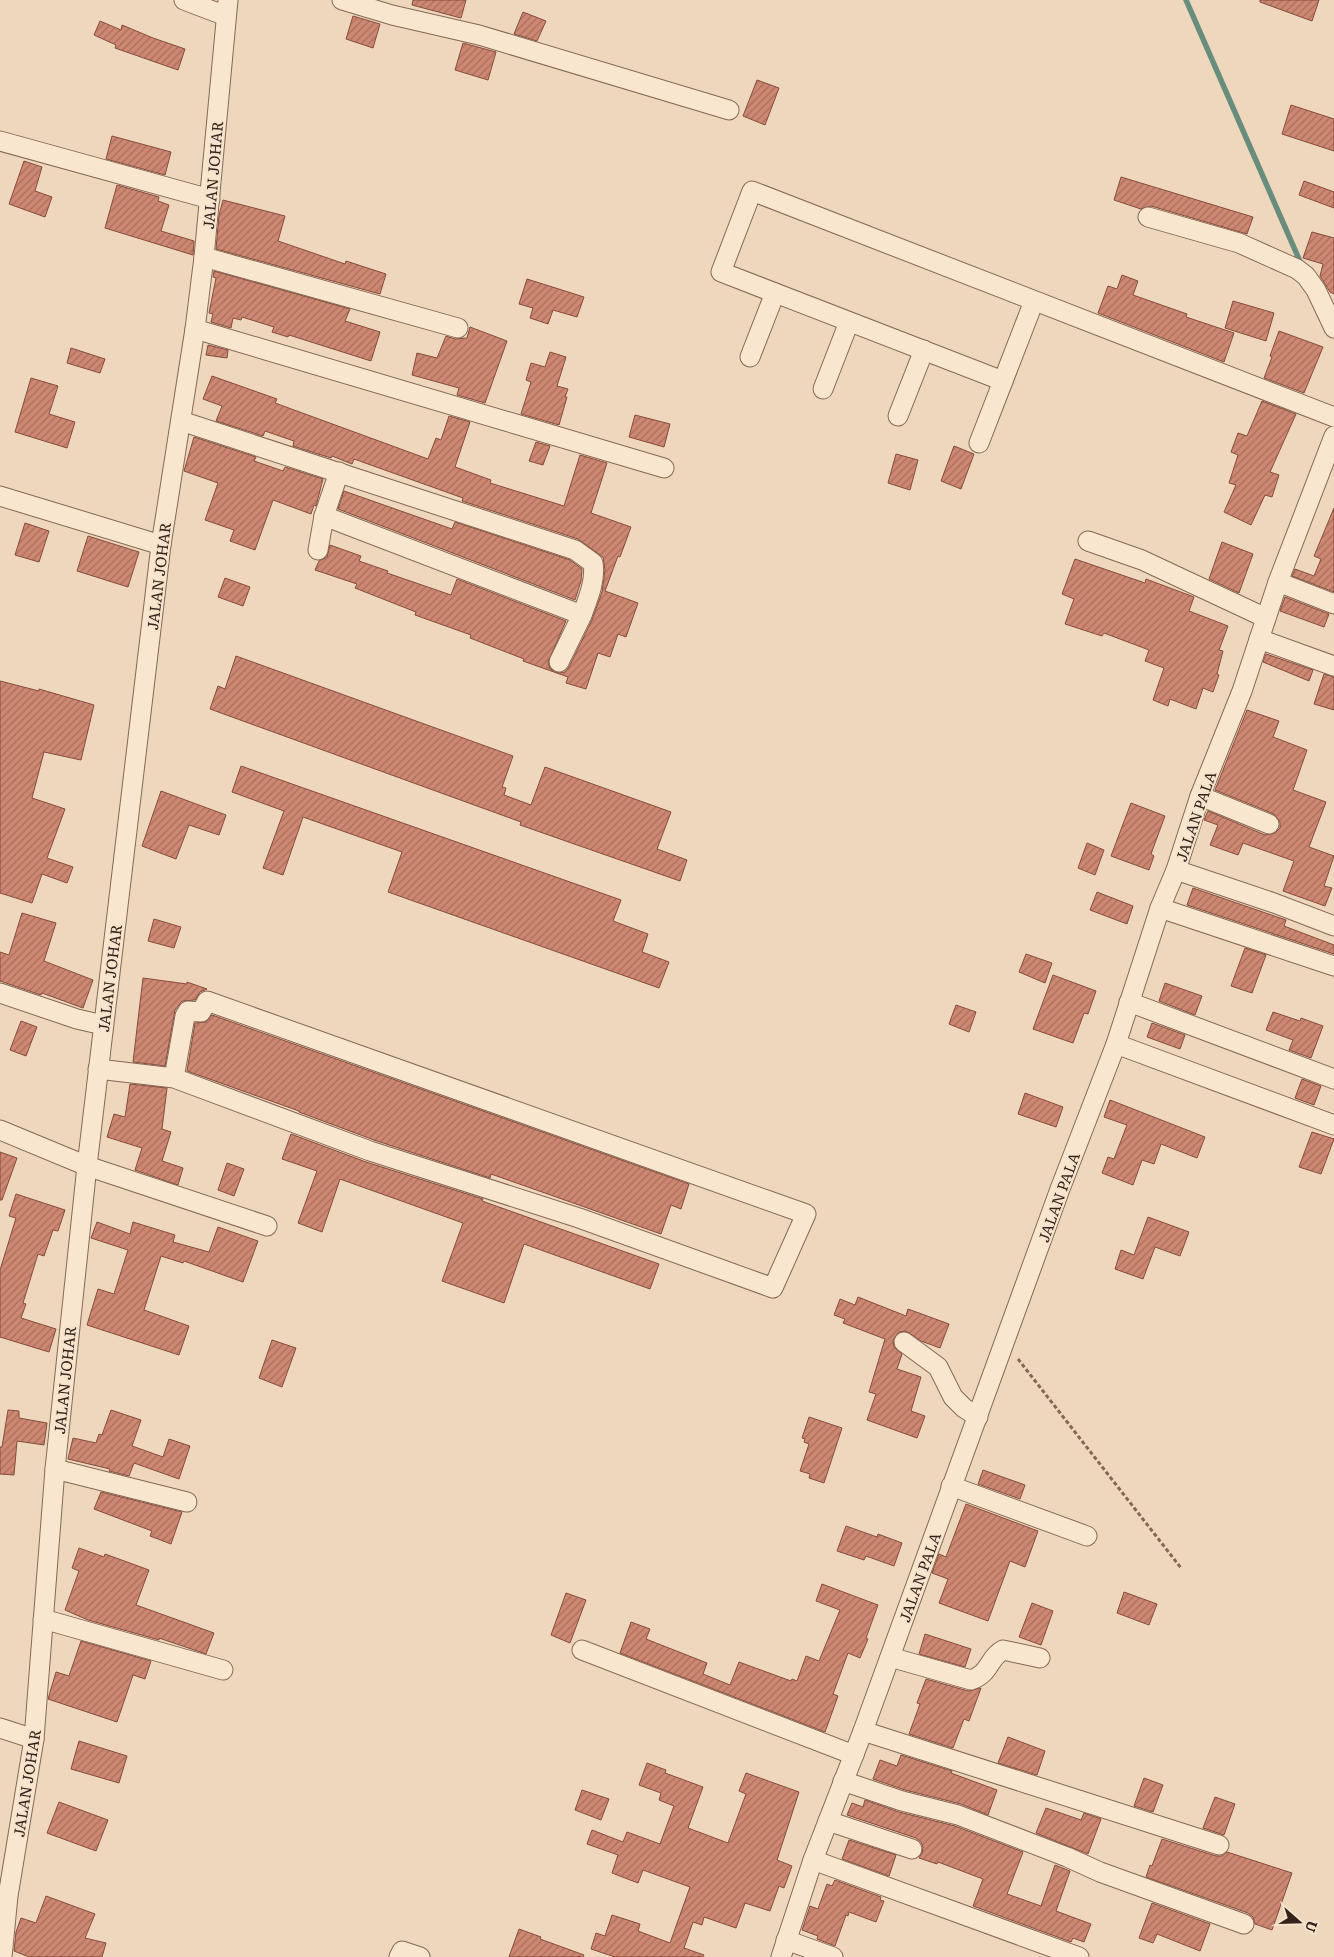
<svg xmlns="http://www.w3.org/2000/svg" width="1334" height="1957" viewBox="0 0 1334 1957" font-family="Literata,serif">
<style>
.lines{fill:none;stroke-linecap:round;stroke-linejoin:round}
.stream{stroke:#688d7d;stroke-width:5.5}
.building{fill:url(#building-hatch);stroke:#864c3b}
.minor-casing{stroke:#866755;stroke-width:21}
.path{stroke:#866755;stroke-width:3;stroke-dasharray:4 2.5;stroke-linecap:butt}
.minor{stroke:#f9e6cf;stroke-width:19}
.labels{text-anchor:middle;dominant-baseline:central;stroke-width:4;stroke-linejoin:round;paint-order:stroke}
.street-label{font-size:15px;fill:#35231b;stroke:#f6e3cc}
</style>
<defs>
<pattern id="building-hatch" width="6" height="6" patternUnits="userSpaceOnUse" patternTransform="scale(1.25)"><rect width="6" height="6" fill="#ce8871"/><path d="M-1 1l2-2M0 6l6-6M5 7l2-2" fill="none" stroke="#a86f5c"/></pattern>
</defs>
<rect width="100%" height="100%" fill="#eed7bc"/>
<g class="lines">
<polyline class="stream" points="1186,0 1302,266"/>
</g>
<g class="building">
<polygon points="413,0 466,0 461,18 412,5"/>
<polygon points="1260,0 1319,0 1312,21 1260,2"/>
<polygon points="523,12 546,21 537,41 514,34"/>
<polygon points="353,16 380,24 373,48 346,39"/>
<polygon points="100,21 121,30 122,25 153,38 185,49 178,70 115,48 116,45 94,35"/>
<polygon points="463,43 496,52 488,80 455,70"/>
<polygon points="757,80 779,88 765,125 743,116"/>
<polygon points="1291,105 1334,119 1334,151 1282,134"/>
<polygon points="112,136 171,152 165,175 106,159"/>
<polygon points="24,161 42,167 35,191 52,197 45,217 9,204"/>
<polygon points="1121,177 1253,217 1247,234 1151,206 1141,209 1114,200"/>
<polygon points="1304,181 1334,192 1334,208 1299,195"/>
<polygon points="117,185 159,197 158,201 169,205 161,231 194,241 193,255 105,228"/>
<polygon points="223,200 285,216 278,241 345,264 346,261 386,274 380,294 216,249 219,215"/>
<polygon points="1312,232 1334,238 1334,294 1330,292 1320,276 1323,264 1303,258"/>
<polygon points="214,271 350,309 345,321 380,332 371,361 289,335 288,337 272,332 274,327 242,317 241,320 233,318 231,328 211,322 213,314 209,313 216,278 213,277"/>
<polygon points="1122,275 1138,281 1133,295 1187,314 1186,317 1234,333 1224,362 1098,313 1108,286 1117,289"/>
<polygon points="527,279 584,297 577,317 553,310 548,324 530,318 533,308 519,304"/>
<polygon points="1233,301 1274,313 1266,341 1225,328"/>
<polygon points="470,327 507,341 485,403 457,395 459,388 412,375 417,353 437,358 446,336 455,339 467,338"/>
<polygon points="1279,331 1323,347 1304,393 1264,378 1272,357 1270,356"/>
<polygon points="208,345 228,350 227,358 206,355"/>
<polygon points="71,348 105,359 100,373 67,363"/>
<polygon points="550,352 566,357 557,386 568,389 565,397 567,397 559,425 521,414 531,382 526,380 531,363 545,367"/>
<polygon points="212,376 277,399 275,403 428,459 436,438 441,440 449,416 470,422 455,467 491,480 490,483 564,506 580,455 607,463 591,513 631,527 620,557 618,556 605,591 638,603 626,637 618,634 610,657 598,653 586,689 566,683 568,677 523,661 524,659 470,638 471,635 415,615 416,612 355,588 357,584 315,570 319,561 327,557 330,545 361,556 359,561 388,571 387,573 451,595 457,579 566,621 548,662 550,669 559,673 565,672 569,667 592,620 602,592 605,570 603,557 578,539 462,501 463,498 354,459 352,464 332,456 331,458 293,446 294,441 265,431 263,436 216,421 222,406 203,399"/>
<polygon points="31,378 58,386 49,414 75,422 67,448 15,432"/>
<polygon points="1262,401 1296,414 1270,472 1279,475 1272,497 1265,495 1251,525 1224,512 1236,485 1229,483 1238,455 1231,452 1238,433 1247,436"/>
<polygon points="635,415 670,424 664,447 629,437"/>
<polygon points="194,437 256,457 254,461 283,471 285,467 323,479 316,506 314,505 311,514 273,500 255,550 230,541 234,530 205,520 218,483 184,471"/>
<polygon points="536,442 550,446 543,465 529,461"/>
<polygon points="954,446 974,454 961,489 941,481"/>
<polygon points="896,454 918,460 910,490 888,483"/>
<polygon points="344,491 452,529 455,522 570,560 582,569 581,581 575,600 338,509"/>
<polygon points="1334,508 1334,592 1292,576 1295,569 1314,576 1321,559 1314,556"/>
<polygon points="25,523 49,531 39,562 15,555"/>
<polygon points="88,536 139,552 128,587 77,571"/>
<polygon points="1222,542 1253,554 1239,593 1209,579"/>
<polygon points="1075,559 1145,583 1146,579 1194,597 1189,611 1228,626 1219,650 1223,651 1217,674 1219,675 1213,692 1203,688 1196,709 1170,699 1168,706 1153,700 1164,668 1145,661 1149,650 1104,633 1102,636 1065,624 1074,599 1062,594"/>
<polygon points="225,578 250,587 243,606 218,597"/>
<polygon points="1285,597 1329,614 1324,627 1280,611"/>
<polygon points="1266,654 1313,670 1309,681 1263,662"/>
<polygon points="236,656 513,756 502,787 506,788 504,795 531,805 545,767 671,812 657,849 687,860 680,881 520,825 521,822 210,709 218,686 225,689"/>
<polygon points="1324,674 1334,677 1334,710 1314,704"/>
<polygon points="0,681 39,691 39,689 94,705 81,760 44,752 32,798 65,809 47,858 73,867 67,883 42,874 32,903 0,893"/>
<polygon points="1247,710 1279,721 1273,737 1307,750 1293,790 1326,802 1309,847 1334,856 1324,886 1332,888 1325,906 1283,891 1294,861 1243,843 1238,855 1210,845 1218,825 1204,820 1208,811 1265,835 1275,833 1280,828 1280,822 1274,814 1215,790"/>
<polygon points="241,766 621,900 613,921 648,934 642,952 669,962 659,988 388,892 402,852 303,817 283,875 263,868 284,811 232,792"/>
<polygon points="161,791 226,815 219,835 189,825 176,859 142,846"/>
<polygon points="1131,803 1165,816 1151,854 1154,856 1149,870 1111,856"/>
<polygon points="1087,843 1104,850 1095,875 1078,868"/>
<polygon points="1193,888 1286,920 1284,926 1334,945 1334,954 1187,905"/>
<polygon points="1097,892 1133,906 1127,924 1090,910"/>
<polygon points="22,913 56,923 44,961 93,980 83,1008 42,993 41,995 0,981 0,952 9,955"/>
<polygon points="154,919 181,927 174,948 148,941"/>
<polygon points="1245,948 1266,955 1252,993 1231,986"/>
<polygon points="1026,954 1052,963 1045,983 1019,972"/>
<polygon points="1053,975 1096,991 1088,1014 1084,1013 1073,1043 1033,1029"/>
<polygon points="143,978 187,984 187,982 207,989 200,992 195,1000 182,1001 175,1010 165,1066 133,1062"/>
<polygon points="1165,983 1202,996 1195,1015 1159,1001"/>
<polygon points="956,1005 976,1012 969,1032 949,1024"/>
<polygon points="1273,1012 1300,1021 1301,1018 1323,1026 1311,1058 1289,1050 1293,1040 1266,1030"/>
<polygon points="212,1015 689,1184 681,1209 671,1205 661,1234 491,1174 490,1178 374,1140 299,1112 299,1111 187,1071 195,1023 206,1022"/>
<polygon points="21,1021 37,1027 26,1056 10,1050"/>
<polygon points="1152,1023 1185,1035 1180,1049 1147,1037"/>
<polygon points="1302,1079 1321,1086 1314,1105 1295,1098"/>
<polygon points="130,1084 167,1088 162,1129 171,1132 162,1161 183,1168 178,1185 135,1170 142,1148 107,1137 114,1114 125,1117"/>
<polygon points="1025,1093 1063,1107 1056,1127 1018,1114"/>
<polygon points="1110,1100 1205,1137 1197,1158 1161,1144 1154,1164 1142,1160 1133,1185 1102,1173 1108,1157 1114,1159 1127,1125 1104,1117"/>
<polygon points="1312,1132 1334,1139 1321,1174 1299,1167"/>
<polygon points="291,1134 366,1162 483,1199 482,1201 659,1264 650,1289 524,1244 504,1303 442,1281 463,1223 340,1179 322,1232 298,1223 317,1171 282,1159"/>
<polygon points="0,1152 17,1158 2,1200 0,1200"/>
<polygon points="227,1163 244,1169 234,1196 218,1190"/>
<polygon points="16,1194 65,1210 58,1231 53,1230 44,1256 38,1254 23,1303 26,1304 21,1318 56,1329 49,1352 0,1337 0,1270 16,1218 9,1216"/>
<polygon points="1148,1217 1189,1232 1180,1256 1155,1247 1143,1279 1115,1269 1121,1250 1134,1255"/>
<polygon points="97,1222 130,1234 133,1222 175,1235 173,1242 209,1252 218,1227 258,1241 243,1282 184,1261 183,1263 161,1256 144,1310 189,1326 179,1355 87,1325 98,1289 114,1294 128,1250 91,1238"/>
<polygon points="858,1297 906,1316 908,1309 949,1324 940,1348 921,1341 906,1331 899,1332 893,1340 894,1347 902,1354 897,1369 921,1377 911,1411 925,1416 917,1438 867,1420 876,1394 869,1392 885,1339 843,1323 845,1319 834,1315 840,1299 855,1305"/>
<polygon points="272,1340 296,1348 282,1387 259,1378"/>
<polygon points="8,1410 19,1411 19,1418 47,1423 44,1445 17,1441 14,1475 0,1474 0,1447 2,1447"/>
<polygon points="111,1410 141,1420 132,1446 163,1457 169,1439 190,1446 179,1479 134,1463 129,1476 109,1471 110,1469 68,1459 73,1438 96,1443 99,1434 102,1435"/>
<polygon points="809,1417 842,1428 824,1483 809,1478 810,1474 800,1471 809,1444 804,1442 805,1439 802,1438"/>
<polygon points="983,1470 1025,1485 1020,1499 978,1484"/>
<polygon points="101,1492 182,1512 171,1544 150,1536 152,1531 94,1509"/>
<polygon points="966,1504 1038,1531 1025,1567 1010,1561 988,1621 939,1603 948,1579 932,1573 939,1554 946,1557"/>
<polygon points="846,1526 877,1537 878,1534 902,1543 894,1566 866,1556 864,1560 837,1551"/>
<polygon points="79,1548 104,1557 105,1554 149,1570 136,1605 214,1633 206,1654 159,1638 159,1640 88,1620 65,1610 79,1571 72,1568"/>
<polygon points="822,1584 878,1605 866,1638 868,1639 860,1658 848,1653 833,1694 838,1696 825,1732 620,1653 631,1622 650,1629 646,1639 707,1663 703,1674 730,1685 739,1662 791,1681 792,1679 797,1681 806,1656 819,1661 840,1610 816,1601"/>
<polygon points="1124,1592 1157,1604 1149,1625 1117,1613"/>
<polygon points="566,1593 586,1600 570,1643 551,1635"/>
<polygon points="1032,1603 1053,1611 1041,1645 1019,1637"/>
<polygon points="925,1634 971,1649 965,1667 919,1654"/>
<polygon points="81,1641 151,1661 145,1679 133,1675 117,1722 48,1699 56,1672 69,1676"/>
<polygon points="926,1679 968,1691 981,1688 969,1721 964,1719 953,1748 909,1734 920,1704 917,1703"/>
<polygon points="1008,1737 1045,1751 1037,1775 998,1763"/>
<polygon points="79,1741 127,1756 119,1783 71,1769"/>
<polygon points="901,1755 952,1771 951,1773 997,1790 988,1815 961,1804 905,1790 873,1779 880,1760 897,1766"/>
<polygon points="647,1763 666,1770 665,1773 703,1787 688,1828 728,1843 746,1794 739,1791 746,1773 799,1792 777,1860 792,1866 784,1888 779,1886 770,1911 745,1903 736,1928 704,1917 702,1925 693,1922 684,1948 704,1955 703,1957 615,1957 591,1949 596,1933 605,1936 612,1915 640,1924 638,1931 670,1943 690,1887 643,1870 638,1883 612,1873 618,1855 587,1844 592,1830 623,1842 627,1832 660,1844 674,1806 659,1800 661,1793 639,1785"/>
<polygon points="1144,1778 1163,1785 1153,1812 1134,1806"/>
<polygon points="582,1790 609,1799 601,1820 575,1810"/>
<polygon points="1215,1797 1235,1804 1224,1835 1203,1828"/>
<polygon points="865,1800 899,1812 955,1826 1023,1852 1007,1894 1041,1906 1055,1865 1070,1871 1056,1911 1091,1924 1084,1942 1073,1938 1071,1942 973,1906 983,1879 938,1862 937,1864 919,1858 922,1853 923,1847 921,1842 916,1838 847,1815 852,1803 863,1807"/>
<polygon points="59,1802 108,1820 96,1851 47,1833"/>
<polygon points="1046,1808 1081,1820 1084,1813 1101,1819 1088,1854 1036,1833"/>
<polygon points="1162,1839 1216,1856 1222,1856 1227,1852 1292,1873 1272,1930 1255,1924 1253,1917 1248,1913 1146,1877 1150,1865 1152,1866"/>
<polygon points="849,1840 896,1855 889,1876 842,1859"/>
<polygon points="835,1880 881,1897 880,1900 884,1901 876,1922 849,1912 848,1916 846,1915 835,1946 817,1939 818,1936 802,1930 810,1906 818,1909 827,1884 832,1886"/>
<polygon points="46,1896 95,1914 85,1938 106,1943 102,1957 29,1957 14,1951 16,1932 21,1918 36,1923"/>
<polygon points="1152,1903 1210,1924 1200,1951 1157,1934 1153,1943 1139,1938"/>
<polygon points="519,1929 541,1937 540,1939 584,1955 583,1957 509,1957"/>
</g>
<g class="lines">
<defs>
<g id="minor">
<polyline points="184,0 226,16"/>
<polyline points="342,0 392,15 479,35 729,110"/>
<polyline points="0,141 210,199"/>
<polyline points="1148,217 1239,243 1297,269 1306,276 1316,290 1334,328"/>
<polyline points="204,257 458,328"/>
<polyline points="195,329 664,468"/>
<polyline points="750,357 775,293"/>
<polyline points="1003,381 721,272 752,191 1334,417"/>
<polyline points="823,389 849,322"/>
<polyline points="898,416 924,350"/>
<path d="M181 421 575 550 593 563C596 580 588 599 582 615L324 516"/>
<polyline points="979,443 1034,301"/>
<polyline points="0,496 161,545"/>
<polyline points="1088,541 1142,560 1266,618"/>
<polyline points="318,550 324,516 339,472"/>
<polyline points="1278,582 1334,604"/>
<polyline points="1259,639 1334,666"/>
<polyline points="559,662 582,615"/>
<polyline points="1200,796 1269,824"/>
<polyline points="1176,870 1274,903 1334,926"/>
<polyline points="1160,908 1334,966"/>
<polyline points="0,993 77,1019 103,1025"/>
<polyline points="1129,1002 1334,1079"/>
<polyline points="1116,1044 1334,1125"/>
<polyline points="98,1069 174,1078 370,1151 579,1218 773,1288 806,1214 207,1001 201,1012 188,1011 185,1016 174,1078"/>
<polyline points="0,1130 87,1166 267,1226"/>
<polyline points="904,1342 938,1367 953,1397 964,1408 978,1417"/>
<polyline points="55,1469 187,1502"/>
<polyline points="951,1486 1087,1536"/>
<polyline points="43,1619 223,1670"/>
<polyline points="582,1650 854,1755"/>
<path d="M890 1657 971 1680C991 1673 988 1658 1003 1650L1040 1658"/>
<polyline points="0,1728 34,1739"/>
<polyline points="863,1731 1219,1845"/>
<polyline points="843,1781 902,1801 958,1815 1067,1857 1100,1872 1244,1924"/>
<polyline points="828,1821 912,1849"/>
<polyline points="813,1860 1079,1957"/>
<polyline points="786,1940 833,1957"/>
<polyline points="2,1957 8,1896 34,1739 55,1469 87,1166 161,545 195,329 204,257 228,0"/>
<polyline points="399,1957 402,1951 420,1957"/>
<polyline points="781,1957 813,1860 863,1731 1060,1189 1116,1044 1160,908 1176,870 1200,796 1242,691 1278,582 1334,436"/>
</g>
</defs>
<use href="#minor" class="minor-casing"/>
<polyline class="path" points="1018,1359 1181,1568"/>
<use href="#minor" class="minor"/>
</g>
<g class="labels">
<g class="street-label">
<text transform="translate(212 175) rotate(-85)">JALAN JOHAR</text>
<text transform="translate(158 576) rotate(-83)">JALAN JOHAR</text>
<text transform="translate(1195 816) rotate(-71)">JALAN PALA</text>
<text transform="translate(109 978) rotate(-83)">JALAN JOHAR</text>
<text transform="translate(1058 1197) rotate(-70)">JALAN PALA</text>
<text transform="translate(64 1380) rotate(-84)">JALAN JOHAR</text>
<text transform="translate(919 1577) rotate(-70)">JALAN PALA</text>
<text transform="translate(26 1783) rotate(-81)">JALAN JOHAR</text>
</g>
</g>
<g transform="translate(1299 1922) rotate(110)" stroke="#f6e3cc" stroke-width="4" paint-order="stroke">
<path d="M0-4L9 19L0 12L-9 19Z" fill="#35231b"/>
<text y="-8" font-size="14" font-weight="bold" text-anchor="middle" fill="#35231b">U</text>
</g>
</svg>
